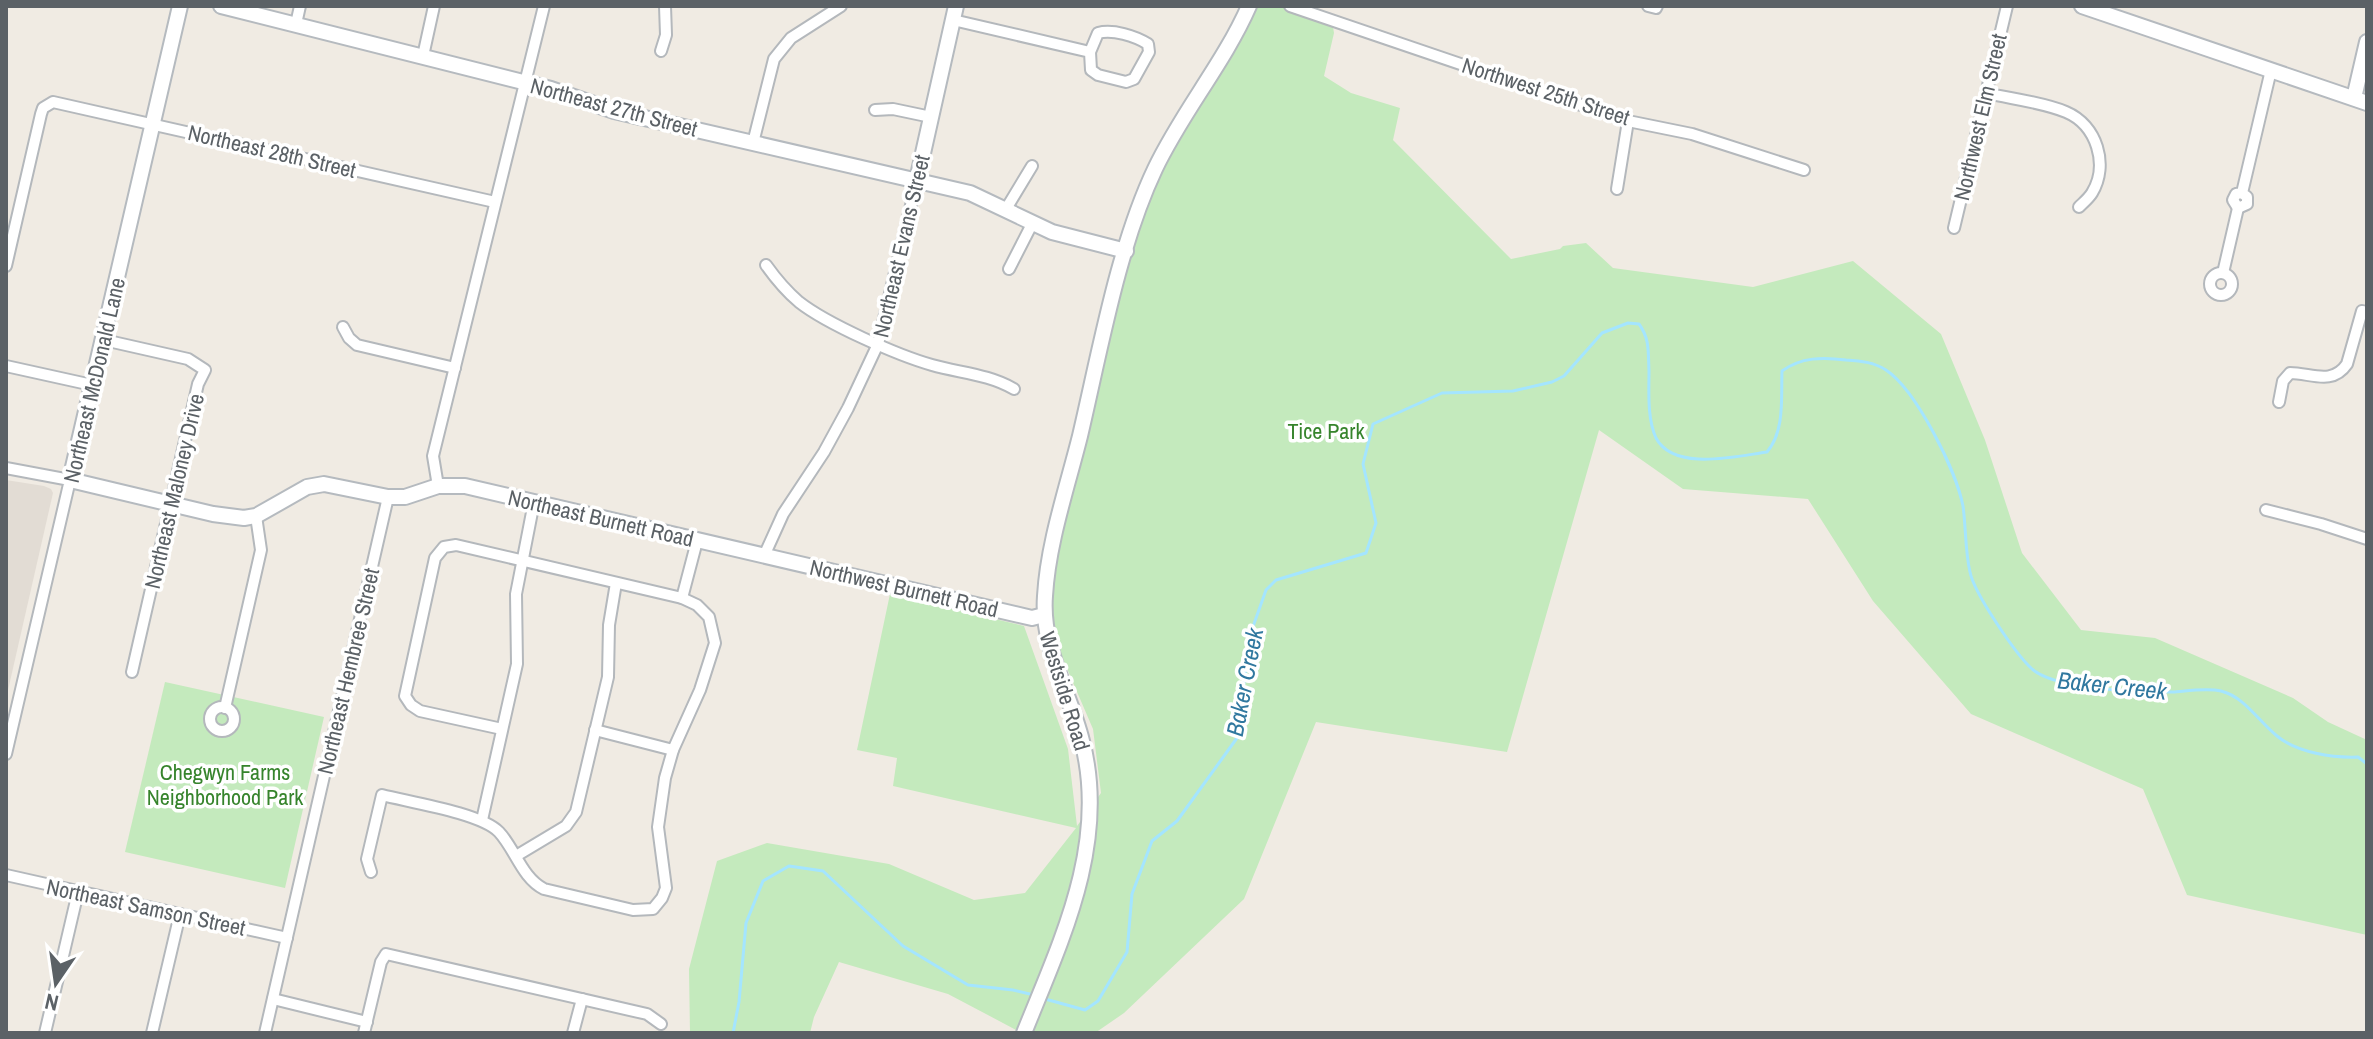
<svg xmlns="http://www.w3.org/2000/svg" width="2373" height="1039" viewBox="0 0 2373 1039" font-family="'Archivo Narrow',sans-serif">
<style>
.education{fill:#e2dcd4}
.green{fill:#c4eabd}
.lines{fill:none;stroke-linecap:round;stroke-linejoin:round}
.stream{stroke:#a4e5ff;stroke-width:3}
.street-casing{stroke:#b4b8bc;stroke-width:14}
.secondary-casing{stroke:#b5babf;stroke-width:18}
.street{stroke:#fff;stroke-width:10}
.secondary{stroke:#fff;stroke-width:14}
.labels{text-anchor:middle;dominant-baseline:central;stroke-width:7;stroke-linejoin:round;paint-order:stroke}
.street-label{font-size:22px;fill:#5b6166;stroke:#fff}
.park-label{font-size:22px;fill:#36842c;stroke:#fff}
.water-label{font-size:24px;font-style:italic;fill:#30789f;stroke:#fff}
</style>
<rect width="100%" height="100%" fill="#f0ebe3"/>
<polygon class="education" points="6,480 44,486 51,489 53,493 6,699"/>
<g class="green">
<polygon points="1248,6 1283,6 1333,27 1334,33 1324,76 1351,93 1400,108 1393,140 1511,259 1560,249 1563,246 1586,243 1613,268 1753,287 1853,261 1941,334 1985,440 2022,553 2081,630 2155,638 2293,698 2328,722 2367,740 2367,935 2187,895 2143,789 1971,714 1873,601 1808,499 1683,489 1599,430 1507,752 1316,722 1244,899 1124,1013 1095,1033 1022,1033 948,994 839,962 814,1017 810,1033 690,1033 689,969 717,861 767,843 889,864 974,900 1025,893 1076,828 893,786 897,758 857,750 890,594 1024,626 1068,749 1077,826 1101,793 1093,729 1044,615 1111,308 1156,168"/>
<polygon points="165,682 324,717 285,888 125,852"/>
</g>
<g class="lines">
<g class="stream">
<path d="M1045 999 1085 1010 1098 1001 1127 952 1132 894 1152 841 1177 821 1237 738 1250 635 1266 590 1276 580 1366 553 1376 523 1363 464 1373 424 1442 393 1513 391 1552 382 1564 376 1602 333 1628 323 1639 324C1650 339 1648 352 1649 371 1649 392 1647 418 1656 438 1674 472 1737 456 1767 452 1785 431 1781 398 1782 371 1801 357 1823 357 1846 360 1860 361 1874 362 1886 370 1916 390 1956 470 1963 506 1966 527 1965 551 1970 572 1974 593 2015 653 2031 668 2053 690 2141 692 2173 692 2187 691 2207 688 2221 691 2245 697 2259 722 2277 736 2297 753 2334 758 2358 757L2367 764"/>
<polyline points="733,1033 739,1002 746,923 763,881 789,866 823,871 903,946 968,985 1013,990 1034,995"/>
</g>
<defs>
<g id="street">
<polyline points="1290,6 1628,121 1692,134 1804,170"/>
<polyline points="1648,6 1656,8 1657,6"/>
<path d="M953 20 1090 52 1091 70 1098 75 1126 82 1134 79 1149 52 1148 44C1135 36 1113 29 1098 33L1090 52"/>
<polyline points="296,24 300,6"/>
<polyline points="661,51 666,35 665,6"/>
<polyline points="423,56 434,6"/>
<path d="M1986 93C2012 99 2042 102 2066 112 2097 125 2109 165 2092 193 2089 198 2083 203 2079 207"/>
<polyline points="875,110 893,109 931,117"/>
<polyline points="753,143 774,59 791,38 841,6"/>
<polyline points="1617,189 1628,121"/>
<polyline points="2242,193 2247,197 2247,204 2238,208 2233,200 2236,194 2242,193 2271,70"/>
<polyline points="1006,209 1032,166"/>
<polyline points="1954,228 2007,6"/>
<path d="M766 265C776 279 786 291 799 302 827 324 897 355 932 365 960 373 988 374 1014 389"/>
<polyline points="6,266 41,114 43,108 53,102 495,202"/>
<polyline points="1009,269 1032,224"/>
<polyline points="2223,273 2238,208"/>
<circle cx="2221" cy="284" r="11"/>
<polyline points="343,327 349,338 357,345 455,368"/>
<polyline points="104,340 188,359 205,370 198,384 132,672"/>
<polyline points="6,366 92,385"/>
<path d="M2279 402 2283 381 2290 373C2311 373 2332 386 2347 364L2362 311 2367 312"/>
<polyline points="6,468 70,480 6,754"/>
<polyline points="438,486 433,456 544,6"/>
<polyline points="2266,510 2321,524 2367,539"/>
<polyline points="764,556 783,514 824,452 848,408 878,344 917,180"/>
<polyline points="682,598 697,541"/>
<circle cx="222" cy="719" r="12"/>
<polyline points="225,708 261,550 256,516"/>
<polyline points="595,730 673,750"/>
<polyline points="482,820 517,664 516,594 534,502"/>
<polyline points="516,856 566,826 576,812 608,677 609,625 616,583"/>
<path d="M371 872 367 859 382 795C409 802 481 813 499 832 515 849 522 878 544 889L633 910 653 909 662 898 666 888 658 827 665 778 673 750 700 690 715 643 709 617 697 605 682 598 456 545 444 547 435 558 405 696 411 705 420 711 502 729"/>
<polyline points="6,875 287,938"/>
<polyline points="273,999 367,1022"/>
<polyline points="45,1033 78,892"/>
<polyline points="152,1033 180,914"/>
<polyline points="265,1033 388,497"/>
<polyline points="364,1033 381,962 386,954 647,1014 661,1024"/>
<polyline points="573,1033 582,999"/>
</g>
<g id="secondary">
<polyline points="180,6 70,480 213,514 244,518 256,516 307,487 324,484 388,497 405,497 438,486 465,486 1032,618 1044,615"/>
<polyline points="221,6 551,89 614,111 970,193 1052,232 1126,251"/>
<polyline points="2082,6 2367,103"/>
<polyline points="2354,98 2367,42"/>
<polyline points="917,180 956,6"/>
<path d="M1024 1033C1061 941 1109 843 1082 741 1070 692 1041 649 1045 596 1048 543 1067 488 1080 436 1100 351 1118 247 1155 169 1182 112 1224 63 1249 6"/>
</g>
</defs>
<use href="#street" class="street-casing"/>
<use href="#secondary" class="secondary-casing"/>
<use href="#street" class="street"/>
<use href="#secondary" class="secondary"/>
</g>
<g class="labels">
<g class="street-label">
<text transform="translate(1546 91) rotate(18)">Northwest 25th Street</text>
<text transform="translate(614 107) rotate(15)">Northeast 27th Street</text>
<text transform="translate(1980 117) rotate(-77)">Northwest Elm Street</text>
<text transform="translate(272 151) rotate(13)">Northeast 28th Street</text>
<text transform="translate(901 246) rotate(-77)">Northeast Evans Street</text>
<text transform="translate(94 380) rotate(-77)">Northeast McDonald Lane</text>
<text transform="translate(174 491) rotate(-77)">Northeast Maloney Drive</text>
<text transform="translate(601 518) rotate(13)">Northeast Burnett Road</text>
<text transform="translate(904 588) rotate(13)">Northwest Burnett Road</text>
<text transform="translate(348 671) rotate(-77)">Northeast Hembree Street</text>
<text transform="translate(1065 691) rotate(73)">Westside Road</text>
<text transform="translate(146 907) rotate(12)">Northeast Samson Street</text>
</g>
<g class="park-label">
<text x="1326" y="431">Tice Park</text>
<text x="225" y="772">Chegwyn Farms<tspan x="225" dy="25">Neighborhood Park</tspan></text>
</g>
<g class="water-label">
<text transform="translate(1244 682) rotate(-79)">Baker Creek</text>
<text transform="translate(2112 685) rotate(6)">Baker Creek</text>
</g>
</g>
<rect width="2373" height="1039" fill="none" stroke="#5b6166" stroke-width="16"/>
<g transform="translate(56 983) rotate(193)" stroke="#ffffff" stroke-width="6" paint-order="stroke">
<path d="M0-6L14 30L0 20L-14 30Z" fill="#5b6166"/>
<text y="-12" font-size="22" font-weight="bold" text-anchor="middle" fill="#5b6166">N</text>
</g>
</svg>
